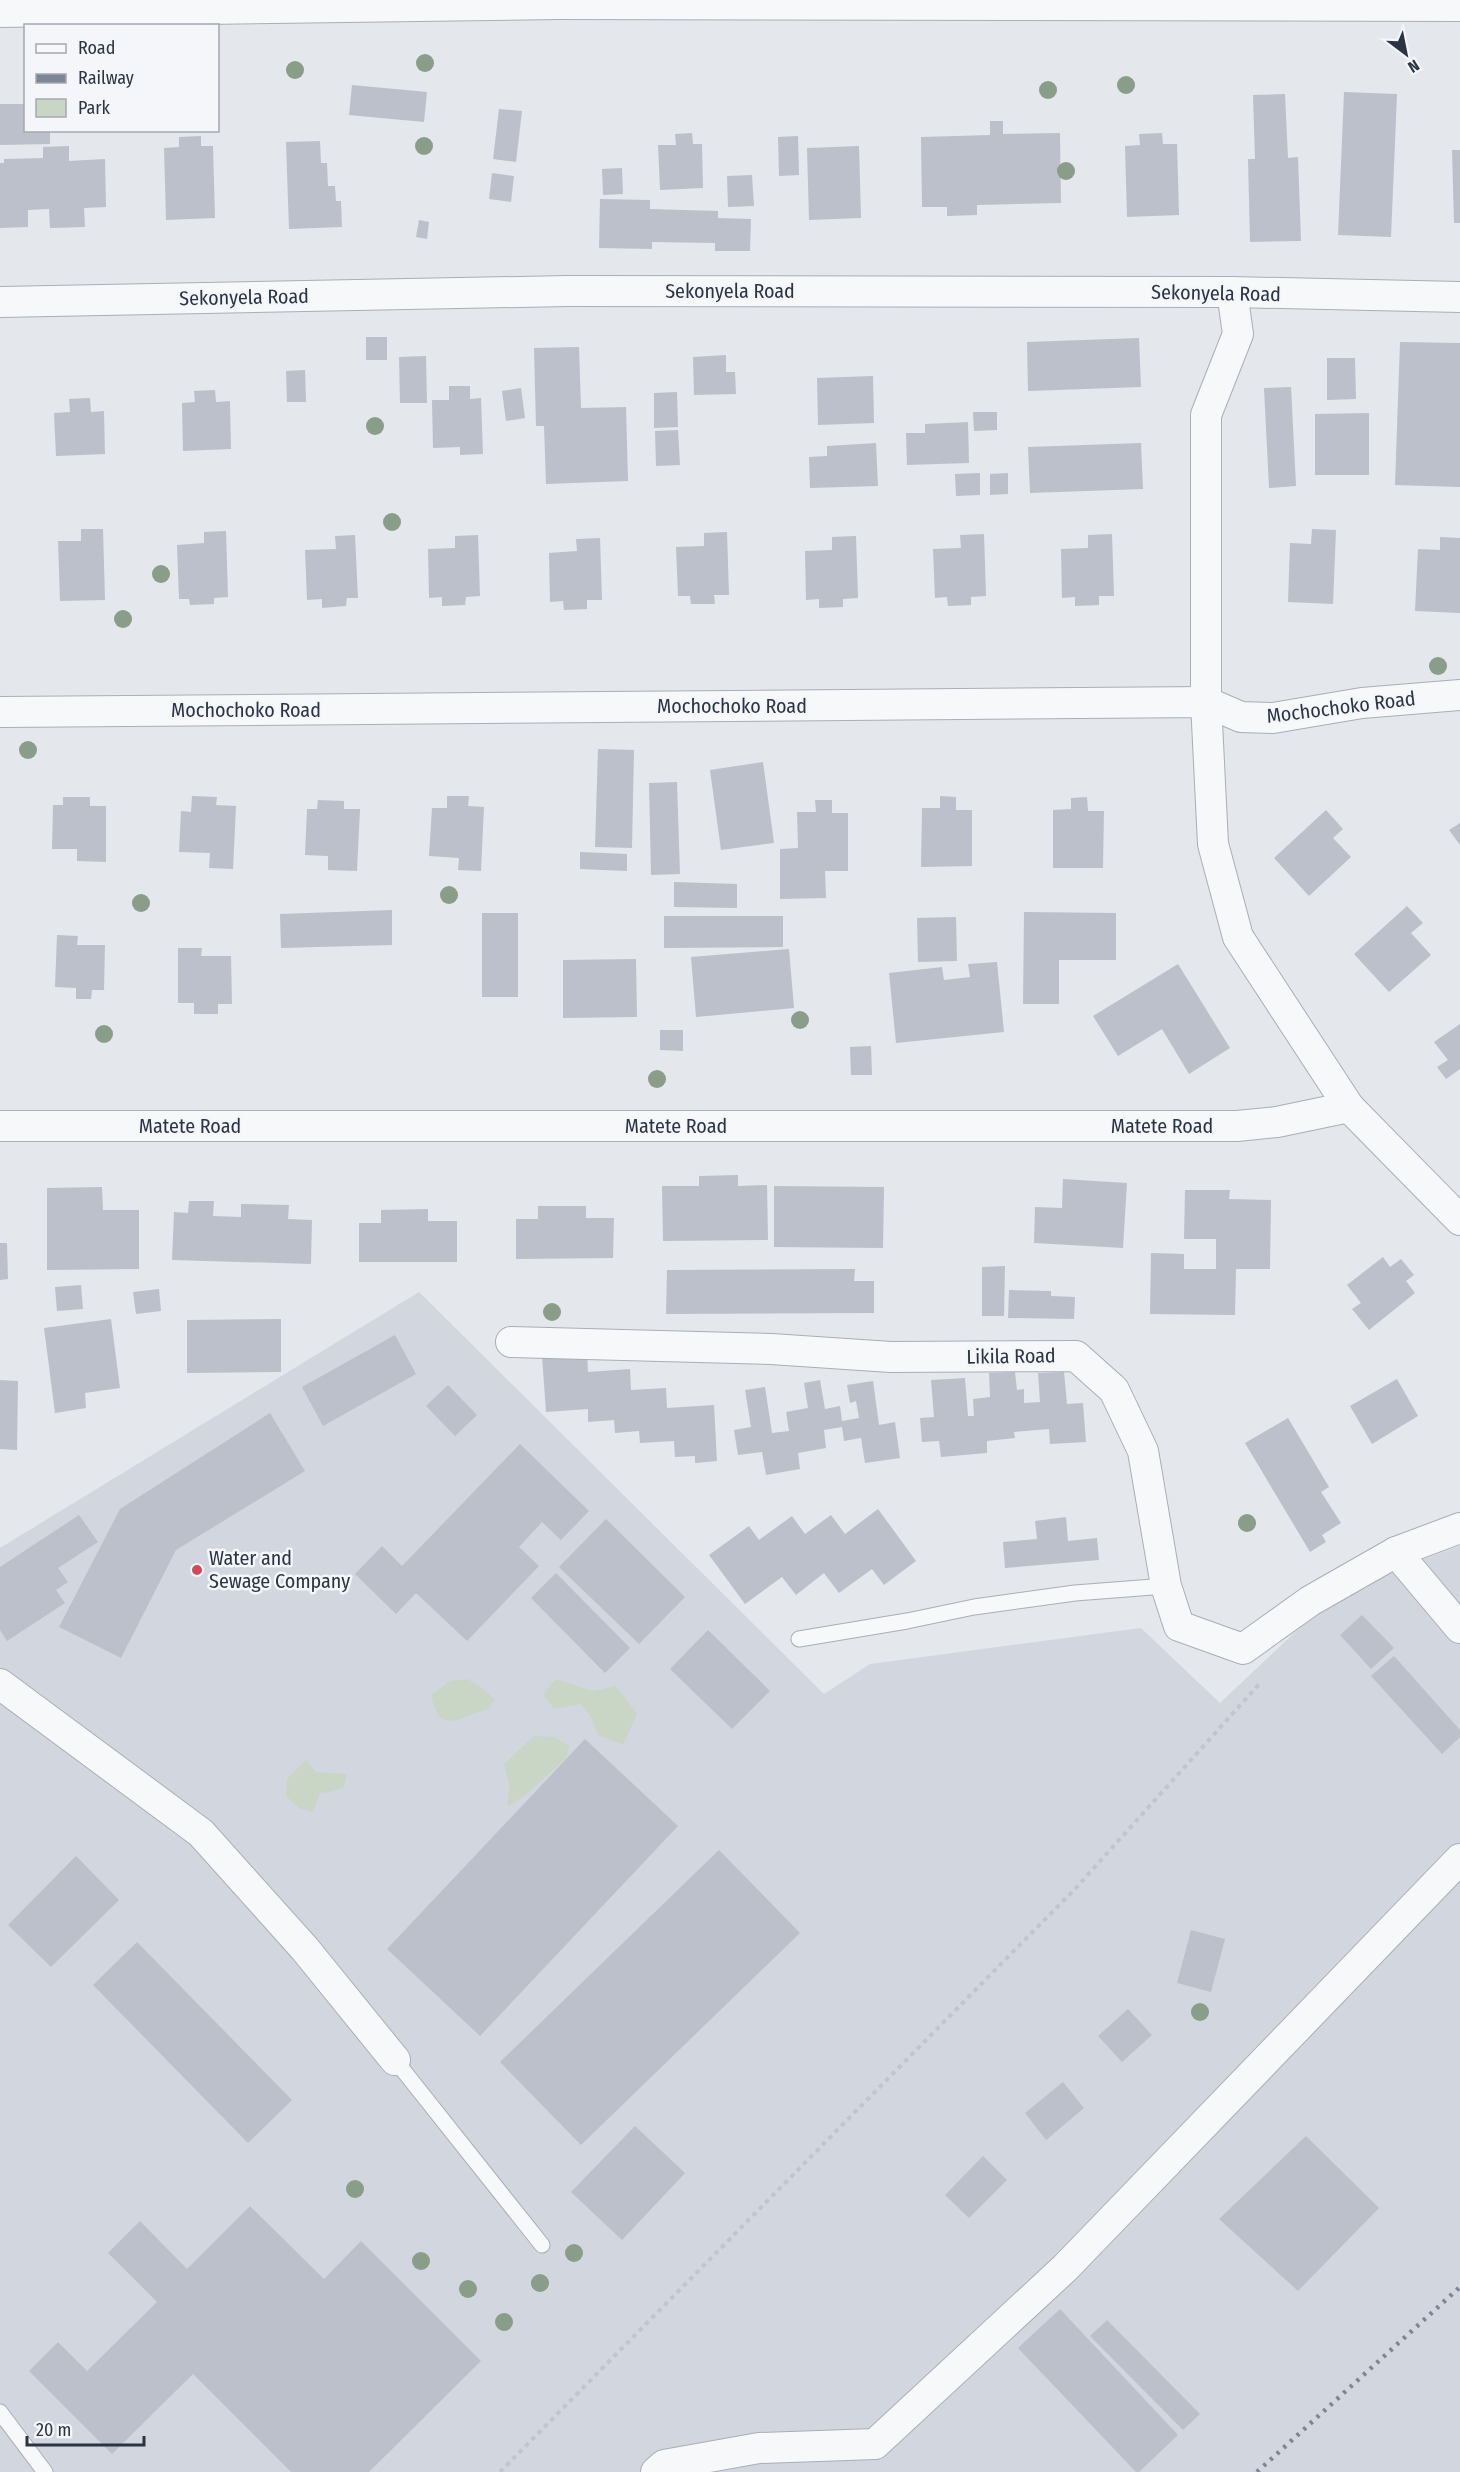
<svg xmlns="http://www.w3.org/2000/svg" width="1460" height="2472" viewBox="0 0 1460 2472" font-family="'Fira Sans Condensed',sans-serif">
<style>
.built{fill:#d2d6de}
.green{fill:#c9d6c5}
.building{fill:#bbc0ca}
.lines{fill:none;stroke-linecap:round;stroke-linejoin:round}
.lane-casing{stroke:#a9aeb7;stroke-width:17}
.street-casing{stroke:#a9aeb7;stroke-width:32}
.path{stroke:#c2c5cb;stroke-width:4;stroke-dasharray:4.5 4.5;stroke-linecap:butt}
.lane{stroke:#f7f8fa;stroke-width:15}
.street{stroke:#f7f8fa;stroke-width:30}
.rail{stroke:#7d8696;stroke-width:4.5;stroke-dasharray:3 6;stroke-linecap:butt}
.tree{fill:#899d89}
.poi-dot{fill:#d1495b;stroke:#f4f6f9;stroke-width:2}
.labels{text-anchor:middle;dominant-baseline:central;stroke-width:5;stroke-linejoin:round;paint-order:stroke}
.street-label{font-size:20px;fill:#2b3445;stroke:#f4f6f9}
.poi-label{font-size:20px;fill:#2b3445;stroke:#f4f6f9;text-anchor:start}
</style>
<rect width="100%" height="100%" fill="#e4e7ec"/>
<polygon class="built" points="419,1292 824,1694 870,1664 1141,1628 1220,1703 1326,1603 1375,1577 1460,1546 1460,2472 0,2472 0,1548"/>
<g class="green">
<path d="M467 1679 481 1687 495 1700 488 1709C460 1716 440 1738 431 1695L450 1681Z"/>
<polygon points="556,1679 592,1691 616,1686 637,1714 623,1745 598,1735 591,1717 581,1704 554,1709 543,1694"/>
<path d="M534 1736 554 1737 569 1746 566 1759C551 1770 521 1803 507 1806L510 1788 504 1764Z"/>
<polygon points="306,1760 316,1772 347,1774 343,1789 320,1793 313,1812 299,1808 286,1796 287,1779"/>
</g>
<g class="building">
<polygon points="352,85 427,92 424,122 349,115"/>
<polygon points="1344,92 1397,94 1391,237 1338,235"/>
<polygon points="1285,94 1288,158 1298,157 1301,241 1250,242 1248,159 1255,159 1253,95"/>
<polygon points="0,104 26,104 26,130 50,130 50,144 0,145"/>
<polygon points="499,109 522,111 516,162 493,159"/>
<polygon points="990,121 1003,121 1003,134 1060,133 1061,203 977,205 977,215 947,216 947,207 922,207 921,137 990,135"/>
<polygon points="692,133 693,144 702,144 703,188 660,190 658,145 676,145 675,134"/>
<polygon points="1162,133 1163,144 1177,144 1179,215 1127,217 1125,146 1140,145 1139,134"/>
<polygon points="201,136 201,146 213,146 215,218 166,220 164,148 179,147 179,137"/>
<polygon points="798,136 799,175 779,176 778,137"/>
<polygon points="320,141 321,163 327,163 328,186 335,186 336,201 341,201 342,227 289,229 286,142"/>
<polygon points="69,146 69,161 105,159 106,207 84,208 85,227 50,228 49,209 28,210 28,227 0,228 0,163 4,163 4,159 43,158 43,147"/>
<polygon points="859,146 861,218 809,220 807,148"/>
<polygon points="1452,150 1460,150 1460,223 1454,223"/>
<polygon points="622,168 623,194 603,195 602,169"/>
<polygon points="492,173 514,176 511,202 489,199"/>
<polygon points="752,175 754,206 728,207 727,176"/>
<polygon points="600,199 650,200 650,209 718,211 718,218 751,219 750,251 715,251 715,243 652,242 652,249 599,248"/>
<polygon points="419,220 429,222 427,239 416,237"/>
<rect x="366" y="337" width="21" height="23"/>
<polygon points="1139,338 1141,387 1028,391 1027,342"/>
<polygon points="1400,342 1460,343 1460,487 1395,485"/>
<polygon points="579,347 581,408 626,407 628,481 546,484 544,426 536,426 534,348"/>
<polygon points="726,355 726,372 735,372 736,394 694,395 693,357"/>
<polygon points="426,356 427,403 400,403 399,357"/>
<polygon points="1327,358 1355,358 1356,399 1327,400"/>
<polygon points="305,370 306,402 287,402 286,371"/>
<polygon points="873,376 874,423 818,425 817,378"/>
<polygon points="449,386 470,386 470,399 481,398 483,454 460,455 460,447 433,448 432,400 449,400"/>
<polygon points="1291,387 1296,486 1269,488 1264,388"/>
<polygon points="521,388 525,418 506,421 502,391"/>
<polygon points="215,390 216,402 230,401 231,449 183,451 182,403 195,402 194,391"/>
<polygon points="677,392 678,427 654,428 654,393"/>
<polygon points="90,398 91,412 104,411 105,454 56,456 54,413 70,412 69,399"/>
<polygon points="973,412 997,412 997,430 974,431"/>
<polygon points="1369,413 1369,475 1315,475 1315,414"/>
<polygon points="968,422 969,463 907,465 906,433 925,433 925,424"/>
<polygon points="678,430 680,465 656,466 655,431"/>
<polygon points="876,443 878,486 810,488 809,457 827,456 827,446"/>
<polygon points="1141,443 1143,489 1030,493 1028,447"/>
<polygon points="980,473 980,495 956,496 955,474"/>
<polygon points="1008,473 1008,494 990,495 990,474"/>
<polygon points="81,529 103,529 105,600 60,601 58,541 81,541"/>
<polygon points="1312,529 1336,530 1333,604 1288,602 1290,543 1311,544"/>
<polygon points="226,531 228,597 214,598 214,604 190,605 189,599 179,599 177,545 204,543 204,532"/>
<polygon points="727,532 729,595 714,595 715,604 691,604 690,596 678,596 676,547 704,546 704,533"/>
<polygon points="984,534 986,596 971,597 971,605 948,606 947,597 935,598 933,549 961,548 960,535"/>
<polygon points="1112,534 1114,596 1099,596 1099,605 1075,606 1075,597 1062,598 1061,549 1088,548 1088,535"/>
<polygon points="355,535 358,598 347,598 346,606 322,608 322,599 307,600 305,550 336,549 335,536"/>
<polygon points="478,535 480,596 466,597 465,605 442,606 442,597 429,598 428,549 455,548 455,536"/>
<polygon points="856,536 858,598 843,599 843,607 819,608 819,599 806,600 805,551 832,550 832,537"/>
<polygon points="1440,537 1460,538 1460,613 1415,611 1418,549 1440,550"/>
<polygon points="600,538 602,600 587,600 587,609 564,610 563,601 550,602 549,553 577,551 576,539"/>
<polygon points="598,749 634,750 632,848 595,847"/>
<polygon points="763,762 774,843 721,850 710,770"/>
<polygon points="677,782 680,874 651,875 649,783"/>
<polygon points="192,796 217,797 216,805 236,806 233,869 209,868 210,853 179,852 181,811 191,812"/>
<polygon points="447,796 469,796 468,806 484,807 481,871 458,870 459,858 429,856 432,808 447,808"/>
<polygon points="940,796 956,797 956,810 972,810 972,866 921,867 922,808 940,808"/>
<polygon points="63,797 90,797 90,806 106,806 106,862 77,861 77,849 52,849 53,805 63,805"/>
<polygon points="1087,797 1088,811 1104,811 1103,868 1053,868 1053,810 1071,809 1071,798"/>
<polygon points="318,800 344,801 344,809 360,809 357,871 328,870 328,856 305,855 307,809 317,809"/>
<polygon points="815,800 832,800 832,813 848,813 848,871 825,871 826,898 780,899 780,849 798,848 797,812 816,812"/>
<polygon points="1326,810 1343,829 1333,838 1351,857 1309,896 1274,858"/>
<polygon points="1460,823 1460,845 1449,830"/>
<polygon points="580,852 627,854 627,871 580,869"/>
<polygon points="674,882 737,884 737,908 674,907"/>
<polygon points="1407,906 1423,923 1411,933 1431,955 1389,992 1354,954"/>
<polygon points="392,910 392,945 281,948 280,914"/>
<polygon points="1024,912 1116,913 1116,960 1059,960 1059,1004 1023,1004"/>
<rect x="482" y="913" width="36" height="84"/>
<polygon points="664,916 783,916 783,947 664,948"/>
<polygon points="956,917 957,961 918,962 917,918"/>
<polygon points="57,935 78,936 77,945 105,945 104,990 92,990 91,999 76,999 76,988 55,987"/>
<polygon points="178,948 202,948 201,956 231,956 232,1004 218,1004 218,1014 194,1014 194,1003 178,1003"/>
<polygon points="789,949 794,1008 696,1017 691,957"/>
<polygon points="636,959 637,1017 563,1018 563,960"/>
<polygon points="997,962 1004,1032 896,1043 889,973 942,967 944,980 970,977 968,964"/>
<polygon points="1178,964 1230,1048 1189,1074 1162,1029 1118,1056 1093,1016"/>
<polygon points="1460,1024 1460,1069 1446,1079 1437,1067 1448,1060 1434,1042"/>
<polygon points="660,1030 683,1030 683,1051 660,1050"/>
<polygon points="871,1046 872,1075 851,1075 850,1047"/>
<polygon points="738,1175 738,1186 767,1185 768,1240 663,1241 662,1186 699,1186 699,1176"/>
<polygon points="1063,1179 1127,1183 1123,1248 1034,1243 1035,1207 1062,1208"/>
<polygon points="774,1186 884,1187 883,1248 774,1247"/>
<polygon points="102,1187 103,1210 139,1210 139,1269 47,1270 47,1188"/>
<polygon points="1185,1190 1230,1190 1229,1199 1271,1200 1270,1269 1236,1269 1235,1315 1150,1314 1151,1253 1184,1254 1184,1269 1216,1269 1216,1239 1184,1239"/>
<polygon points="189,1201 214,1201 213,1216 241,1217 241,1204 289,1205 288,1219 312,1220 311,1264 172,1260 174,1212 188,1213"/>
<polygon points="538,1206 586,1206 586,1218 614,1218 613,1258 516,1259 516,1219 538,1219"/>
<polygon points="428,1209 428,1221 457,1221 457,1262 359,1262 359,1223 381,1223 381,1210"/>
<polygon points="0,1243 7,1243 8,1279 0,1280"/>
<polygon points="1383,1257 1390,1267 1401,1259 1414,1275 1406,1281 1415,1293 1369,1330 1352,1309 1361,1303 1347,1285"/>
<polygon points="1005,1266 1004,1316 982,1316 982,1267"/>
<polygon points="855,1269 854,1281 874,1281 874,1313 666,1314 667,1270"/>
<polygon points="81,1285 83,1309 57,1311 55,1287"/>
<polygon points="159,1289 161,1311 136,1314 133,1292"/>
<polygon points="1009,1290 1051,1291 1051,1296 1075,1297 1074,1319 1008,1318"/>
<polygon points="111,1319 120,1388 85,1393 86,1408 55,1413 44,1328"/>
<polygon points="281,1319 281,1372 187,1373 187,1320"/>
<polygon points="395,1335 416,1374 323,1426 302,1387"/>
<polygon points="587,1353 588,1372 630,1369 631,1390 666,1388 667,1408 714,1405 717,1461 695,1463 695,1456 675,1457 674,1441 640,1443 639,1431 615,1433 614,1420 588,1422 588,1409 546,1412 542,1356"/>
<polygon points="1015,1372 1017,1390 1024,1389 1024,1403 1040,1402 1038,1373 1064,1372 1067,1404 1083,1403 1086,1442 1050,1444 1049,1429 1014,1432 1015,1438 987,1441 987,1453 941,1457 939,1441 922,1442 920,1418 934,1417 931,1380 965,1378 968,1416 974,1416 973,1399 990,1397 989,1373"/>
<polygon points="1397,1379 1418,1416 1372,1444 1350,1406"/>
<polygon points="0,1380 18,1381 17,1450 0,1449"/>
<polygon points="820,1380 825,1409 840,1406 842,1421 859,1418 856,1401 850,1403 847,1385 873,1381 879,1425 895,1422 900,1458 865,1463 861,1438 844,1441 842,1427 824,1430 826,1448 798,1453 800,1469 766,1475 762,1452 738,1455 734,1430 751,1427 745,1390 765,1387 772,1433 789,1431 786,1412 808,1408 804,1383"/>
<polygon points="448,1385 477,1415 455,1436 426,1406"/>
<polygon points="270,1413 305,1471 176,1550 121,1658 59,1627 120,1509"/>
<polygon points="1288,1418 1329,1487 1321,1492 1341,1523 1322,1535 1326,1542 1310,1552 1245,1443"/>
<polygon points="520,1444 589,1511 561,1540 542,1522 519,1547 539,1566 467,1641 416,1593 396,1614 355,1574 382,1546 402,1566"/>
<polygon points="878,1509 916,1561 884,1585 872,1569 839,1593 824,1573 796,1595 782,1577 745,1604 709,1555 749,1526 759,1540 792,1516 805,1534 831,1515 845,1534"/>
<polygon points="79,1515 98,1542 58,1568 68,1582 56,1590 65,1603 7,1641 0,1630 0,1567"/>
<polygon points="1066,1517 1068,1541 1097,1538 1099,1560 1005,1568 1003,1542 1037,1539 1035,1521"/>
<polygon points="606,1519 685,1597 639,1644 559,1567"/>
<polygon points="556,1573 630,1648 605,1673 531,1598"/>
<polygon points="1362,1615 1394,1648 1371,1669 1340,1635"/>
<polygon points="708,1630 770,1691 732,1729 670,1669"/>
<polygon points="1394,1656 1460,1730 1460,1737 1442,1754 1371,1676"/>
<polygon points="585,1739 678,1826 480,2036 387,1949"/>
<polygon points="719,1850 800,1933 581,2145 500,2062"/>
<polygon points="76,1856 119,1900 51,1967 8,1925"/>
<polygon points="1191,1930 1225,1939 1211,1992 1177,1983"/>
<polygon points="137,1942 292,2100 248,2143 93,1985"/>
<polygon points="1128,2009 1152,2035 1122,2062 1098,2036"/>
<polygon points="1063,2082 1084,2108 1046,2140 1025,2113"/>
<polygon points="635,2126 685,2173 622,2240 571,2192"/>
<polygon points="1306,2136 1379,2208 1298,2291 1219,2219"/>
<polygon points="983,2156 1007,2180 969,2218 945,2195"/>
<polygon points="250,2206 324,2279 361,2241 481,2361 369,2472 291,2472 193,2374 112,2454 29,2371 58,2342 87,2371 157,2302 108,2253 140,2221 187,2269"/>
<polygon points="1060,2309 1178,2435 1139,2472 1136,2472 1018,2348"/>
<polygon points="1107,2320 1200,2414 1183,2430 1090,2336"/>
</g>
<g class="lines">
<defs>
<g id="lane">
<polyline points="799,1639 907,1621 974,1607 1075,1593 1166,1586"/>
<polyline points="395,2060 542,2245"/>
<polyline points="0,2412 45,2472"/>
</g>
<g id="street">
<polyline points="0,12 558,4 1460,6"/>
<polyline points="1232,292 1238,334 1206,415 1206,702 1213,844 1238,937 1349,1107 1460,1220"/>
<polyline points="0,302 567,291 1232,292 1460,297"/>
<polyline points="0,712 1206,702 1241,717 1273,718 1362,703 1460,695"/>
<polyline points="0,1126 1237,1126 1277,1122 1349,1107"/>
<polyline points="511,1342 771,1349 891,1357 1076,1356 1114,1390 1143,1451 1166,1586 1179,1626 1243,1649 1310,1601 1396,1552 1460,1528"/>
<polyline points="1396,1552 1460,1628"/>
<polyline points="0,1684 201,1833 305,1949 395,2060"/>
<polyline points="656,2472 664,2465 759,2448 875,2444 1065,2268 1460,1859"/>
</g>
</defs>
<use href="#lane" class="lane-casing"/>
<use href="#street" class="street-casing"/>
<polyline class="path" points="500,2472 1075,1889 1261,1682"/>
<use href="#lane" class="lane"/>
<use href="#street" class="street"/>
<polyline class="rail" points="1257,2472 1460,2287"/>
</g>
<g class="tree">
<circle cx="425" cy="63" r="9"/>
<circle cx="295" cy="70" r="9"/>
<circle cx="1126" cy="85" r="9"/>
<circle cx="1048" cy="90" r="9"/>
<circle cx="424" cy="146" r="9"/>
<circle cx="1066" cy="171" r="9"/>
<circle cx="375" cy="426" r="9"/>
<circle cx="392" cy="522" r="9"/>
<circle cx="161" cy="574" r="9"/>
<circle cx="123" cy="619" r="9"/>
<circle cx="1438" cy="666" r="9"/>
<circle cx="28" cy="750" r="9"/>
<circle cx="449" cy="895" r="9"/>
<circle cx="141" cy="903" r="9"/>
<circle cx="800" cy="1020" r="9"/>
<circle cx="104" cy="1034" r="9"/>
<circle cx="657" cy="1079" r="9"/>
<circle cx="552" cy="1312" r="9"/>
<circle cx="1247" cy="1523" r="9"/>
<circle cx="1200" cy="2012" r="9"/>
<circle cx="355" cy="2189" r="9"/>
<circle cx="574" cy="2253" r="9"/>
<circle cx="421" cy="2261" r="9"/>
<circle cx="540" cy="2283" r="9"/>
<circle cx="468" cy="2289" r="9"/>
<circle cx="504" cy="2322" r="9"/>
</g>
<circle class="poi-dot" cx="197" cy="1570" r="6"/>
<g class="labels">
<g class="street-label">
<text x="730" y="291">Sekonyela Road</text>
<text transform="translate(1216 293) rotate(1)">Sekonyela Road</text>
<text transform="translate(244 297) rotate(-1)">Sekonyela Road</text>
<text x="732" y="706">Mochochoko Road</text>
<text transform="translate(1341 707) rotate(-7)">Mochochoko Road</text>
<text x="246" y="710">Mochochoko Road</text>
<text x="190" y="1126">Matete Road</text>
<text x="676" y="1126">Matete Road</text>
<text x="1162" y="1126">Matete Road</text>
<text transform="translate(1011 1356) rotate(-1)">Likila Road</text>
</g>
<g class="poi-label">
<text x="209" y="1558">Water and<tspan x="209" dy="23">Sewage Company</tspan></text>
</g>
</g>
<rect x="24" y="24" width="195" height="108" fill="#f4f6f9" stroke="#a4a8b1" stroke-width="1.5"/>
<rect x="36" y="44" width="30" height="9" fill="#f7f8fa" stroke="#a4a8b1" stroke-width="1.5"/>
<text x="78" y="54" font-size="18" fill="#2b3445">Road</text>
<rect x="36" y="74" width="30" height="9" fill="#7d8696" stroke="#a4a8b1" stroke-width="1.5"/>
<text x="78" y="84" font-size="18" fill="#2b3445">Railway</text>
<rect x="36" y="99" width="30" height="18" fill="#c9d6c5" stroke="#a4a8b1" stroke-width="1.5"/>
<text x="78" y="114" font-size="18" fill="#2b3445">Park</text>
<g transform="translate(1406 54) rotate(148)" stroke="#f4f6f9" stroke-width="4.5" paint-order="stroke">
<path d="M0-4.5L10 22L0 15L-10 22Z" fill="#2b3445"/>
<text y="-9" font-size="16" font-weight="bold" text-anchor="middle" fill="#2b3445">N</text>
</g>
<path d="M27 2436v9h117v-9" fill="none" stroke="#2b3445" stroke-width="3"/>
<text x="36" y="2436" font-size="18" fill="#2b3445" stroke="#f4f6f9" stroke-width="4.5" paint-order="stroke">20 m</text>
</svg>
